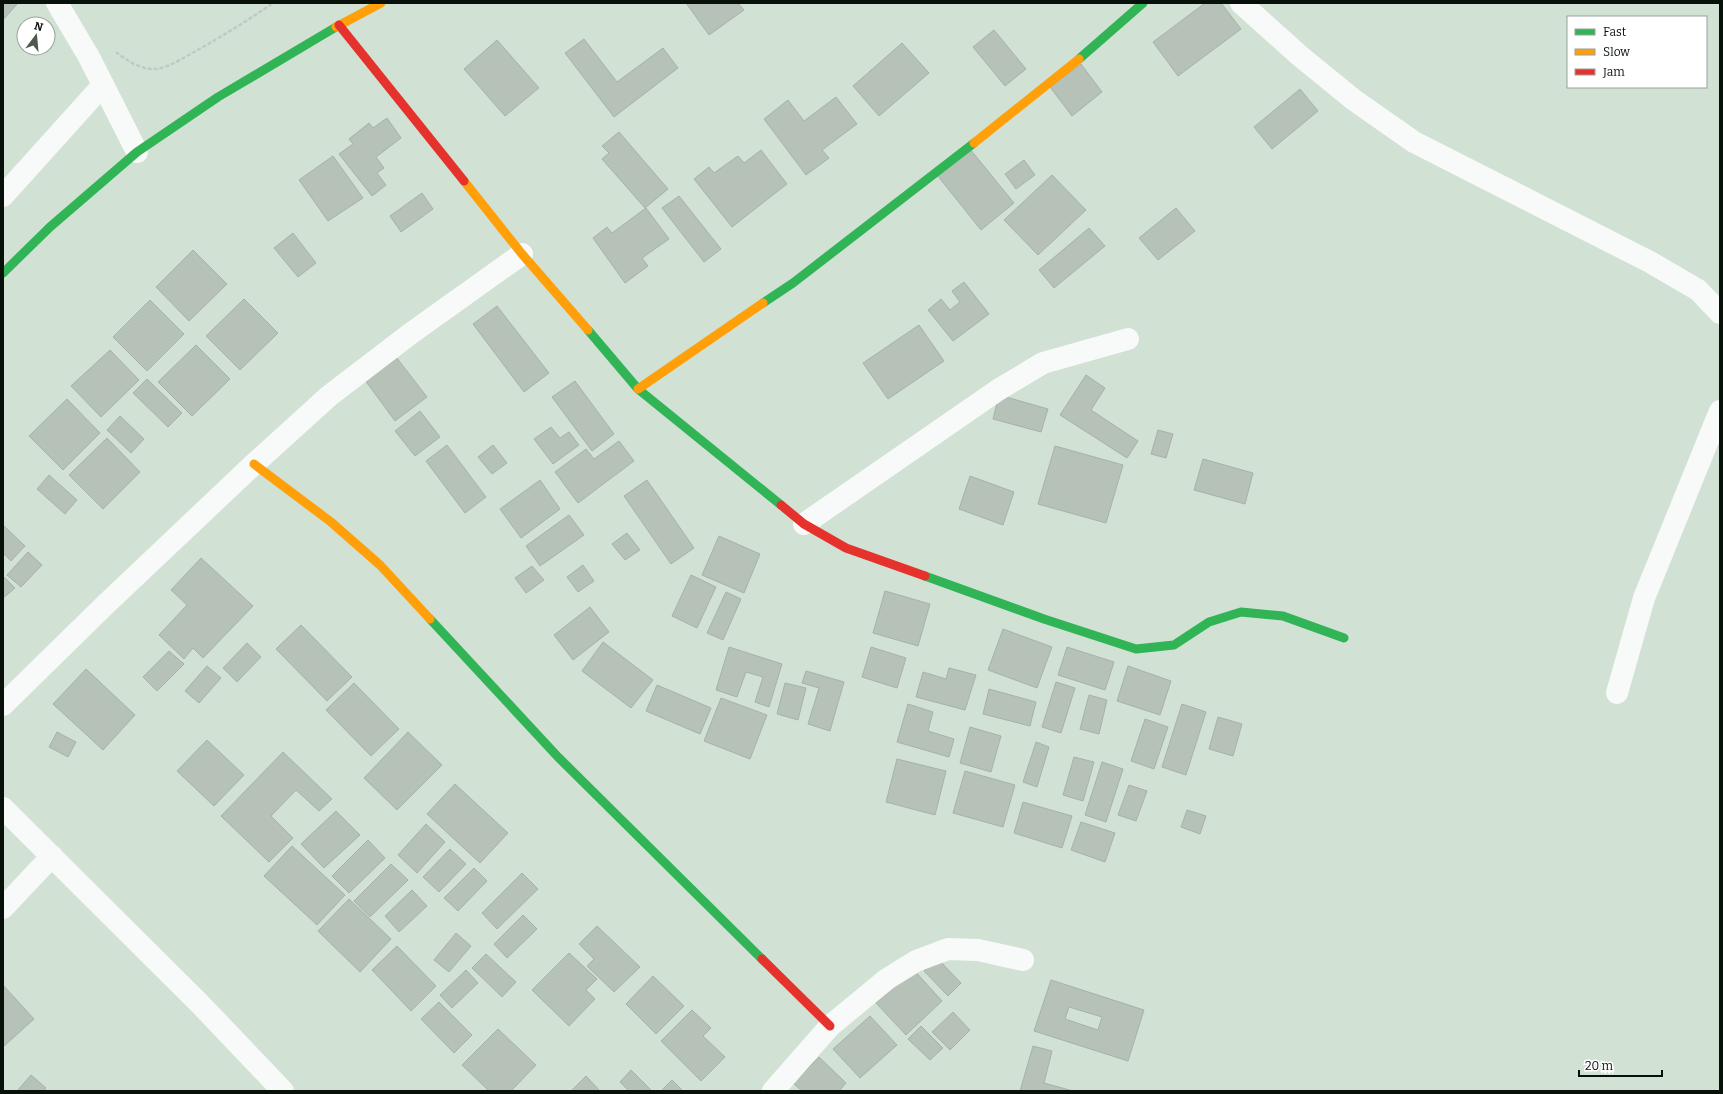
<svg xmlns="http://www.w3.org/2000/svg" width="1723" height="1094" viewBox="0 0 1723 1094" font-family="Bitter,serif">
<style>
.building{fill:#b6c2b8;stroke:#a6b2a8;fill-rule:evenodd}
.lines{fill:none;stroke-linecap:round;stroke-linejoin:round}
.path{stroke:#c3c8c5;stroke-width:2.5;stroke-dasharray:4 2;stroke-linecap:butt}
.street{stroke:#f8faf9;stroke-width:22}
.fast{stroke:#30b455;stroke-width:9}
.slow{stroke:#ff9f0a;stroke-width:9}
.jam{stroke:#e5322d;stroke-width:9}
</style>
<rect width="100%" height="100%" fill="#d1e1d4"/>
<g class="building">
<polygon points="3,3 18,3 3,20"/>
<polygon points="686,3 738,3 744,10 709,35"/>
<polygon points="1205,3 1221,3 1241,29 1178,76 1153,42"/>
<polygon points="994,30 1026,69 1005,86 973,47"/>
<polygon points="584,39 617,82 663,48 678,68 614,117 565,53"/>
<polygon points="497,40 539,88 505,116 464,69"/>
<polygon points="902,43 929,73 879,116 853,86"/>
<polygon points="1081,64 1102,92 1072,116 1050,87"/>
<polygon points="1300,89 1318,111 1272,149 1254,127"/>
<polygon points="836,97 857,124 822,150 829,158 806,175 764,119 788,100 804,121"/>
<polygon points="387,118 401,138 376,157 384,168 377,173 386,185 372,196 339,154 353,144 349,139 369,123 373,128"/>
<polygon points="619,132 668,189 645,208 602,159 609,153 602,146"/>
<polygon points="970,149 1014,203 981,230 937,175"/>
<polygon points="761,150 787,184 732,227 694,179 709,167 714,173 738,156 744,163"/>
<polygon points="333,156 363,198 328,221 299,180"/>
<polygon points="1024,160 1035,175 1016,189 1005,174"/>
<polygon points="1052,175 1086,210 1038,255 1004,220"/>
<polygon points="422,193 433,209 401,232 390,216"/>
<polygon points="679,196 721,249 704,262 662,208"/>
<polygon points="646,208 669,239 642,258 648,266 625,283 593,238 607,227 612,233"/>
<polygon points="1176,208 1195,231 1158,260 1139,238"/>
<polygon points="1089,228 1105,246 1054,288 1039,270"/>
<polygon points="293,233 316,263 298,277 274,248"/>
<polygon points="193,250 227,284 189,321 156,287"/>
<polygon points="964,282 989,314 953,341 928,310 941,299 950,310 960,302 952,291"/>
<polygon points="244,299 278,333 240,370 206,336"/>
<polygon points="150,300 184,334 147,371 113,337"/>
<polygon points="497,306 549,373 524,392 473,324"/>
<polygon points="919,325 944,361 888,399 863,363"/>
<polygon points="196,345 230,379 192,416 158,382"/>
<polygon points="110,350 139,380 101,417 71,386"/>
<polygon points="393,353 427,397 395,421 362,376"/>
<polygon points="1086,375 1105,388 1091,410 1138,441 1127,458 1060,415"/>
<polygon points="147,379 182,413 168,427 133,393"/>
<polygon points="575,381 614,434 592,451 552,397"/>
<polygon points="999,395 1048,409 1041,432 993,419"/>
<polygon points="67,399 100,433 63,470 29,436"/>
<polygon points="420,411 440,437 415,456 395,431"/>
<polygon points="120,416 144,439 131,453 107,430"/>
<polygon points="551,427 560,438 569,432 579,445 553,464 534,439"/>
<polygon points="1158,430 1173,434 1166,458 1151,454"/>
<polygon points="107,438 140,472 103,509 69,475"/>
<polygon points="619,441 634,461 578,503 555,472 586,449 594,459"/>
<polygon points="447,445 486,497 465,513 426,461"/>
<polygon points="493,445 507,463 492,474 478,457"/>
<polygon points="1055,446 1123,465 1106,523 1038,504"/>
<polygon points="1203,459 1253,473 1245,504 1194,490"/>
<polygon points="49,475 77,500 65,514 37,489"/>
<polygon points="970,476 1014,492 1003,525 959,509"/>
<polygon points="540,480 560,509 521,538 500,509"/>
<polygon points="647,480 694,548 671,564 624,496"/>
<polygon points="569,515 584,535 540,566 526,546"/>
<polygon points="3,525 25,546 11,561 3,553"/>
<polygon points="627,533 640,550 625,560 612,544"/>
<polygon points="719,536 760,554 744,593 702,575"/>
<polygon points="28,552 42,565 21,587 7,575"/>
<polygon points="201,558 253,606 203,658 193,648 184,659 159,635 187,605 171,590"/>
<polygon points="583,565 594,581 578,592 567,577"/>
<polygon points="532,566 544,580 526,593 515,578"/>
<polygon points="691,575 716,587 697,628 672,616"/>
<polygon points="3,576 15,588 3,598"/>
<polygon points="885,591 930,604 918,646 873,633"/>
<polygon points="726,592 741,599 723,640 707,633"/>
<polygon points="590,607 609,632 573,660 554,635"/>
<polygon points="301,625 352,677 327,701 276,649"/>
<polygon points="1003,629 1052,647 1037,688 988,670"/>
<polygon points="603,642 653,680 631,708 582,671"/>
<polygon points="247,643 261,657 237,682 223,668"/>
<polygon points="729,647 782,664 769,707 755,702 763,677 746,672 737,697 716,690"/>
<polygon points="871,647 906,658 897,688 862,677"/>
<polygon points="1067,647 1114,662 1105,690 1058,675"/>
<polygon points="169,651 184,664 157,691 143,677"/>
<polygon points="207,666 221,678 199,703 185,691"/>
<polygon points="1128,666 1171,681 1160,715 1117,701"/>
<polygon points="949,668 976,675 965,710 916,697 923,672 946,679"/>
<polygon points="86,669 135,715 103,750 53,704"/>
<polygon points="806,671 844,682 830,731 808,724 819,688 802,683"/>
<polygon points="1056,682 1075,688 1061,733 1042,727"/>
<polygon points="354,683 399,729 371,756 326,710"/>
<polygon points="785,683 806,688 798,720 777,714"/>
<polygon points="657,685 711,708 700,734 646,711"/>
<polygon points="989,689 1036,702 1030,726 983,714"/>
<polygon points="1089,695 1107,700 1099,734 1080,729"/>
<polygon points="721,698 767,715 750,759 704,741"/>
<polygon points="908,704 933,712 928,731 954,739 949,757 897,742"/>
<polygon points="1182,704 1206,712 1186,775 1162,767"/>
<polygon points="1218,717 1242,724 1233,756 1209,749"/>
<polygon points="1145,719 1168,727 1154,769 1131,761"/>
<polygon points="970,727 1001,736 991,772 960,763"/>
<polygon points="57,732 76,742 68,757 49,747"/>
<polygon points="408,732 442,765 397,810 364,778"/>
<polygon points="207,740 244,775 214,806 177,771"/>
<polygon points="1036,742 1049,747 1037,787 1023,782"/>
<polygon points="283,752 332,799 319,811 296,790 271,816 293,838 269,862 221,816"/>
<polygon points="1074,757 1094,762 1083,801 1063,795"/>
<polygon points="897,759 946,771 935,815 886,802"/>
<polygon points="1102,762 1123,769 1106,822 1085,815"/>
<polygon points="965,771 1015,785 1003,827 953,813"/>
<polygon points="455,784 508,833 480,863 427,814"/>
<polygon points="1129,785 1147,791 1136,821 1118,815"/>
<polygon points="1023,802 1072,816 1062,848 1014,833"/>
<polygon points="1187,810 1206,816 1200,834 1181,827"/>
<polygon points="336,811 360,835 324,868 301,844"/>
<polygon points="1081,822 1115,833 1105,862 1071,850"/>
<polygon points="426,824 445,842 417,873 398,855"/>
<polygon points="368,840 385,858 349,893 332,876"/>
<polygon points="292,846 345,895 317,925 264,876"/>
<polygon points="450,849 466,864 439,892 423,877"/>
<polygon points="391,864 408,880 370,917 354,901"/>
<polygon points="474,868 487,881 458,911 444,898"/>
<polygon points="522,873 538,889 497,929 482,913"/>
<polygon points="412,890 427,906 399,932 385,916"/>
<polygon points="349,899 391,939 360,972 318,931"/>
<polygon points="523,915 537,929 507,958 494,944"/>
<polygon points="597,926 640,967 614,992 587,966 594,959 579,944"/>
<polygon points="456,933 471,946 449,972 434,960"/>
<polygon points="397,946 436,986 411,1011 372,970"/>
<polygon points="569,953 597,979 586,990 595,999 569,1026 532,990"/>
<polygon points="486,954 516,982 502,997 472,968"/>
<polygon points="937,958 961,983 948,996 924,971"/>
<polygon points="913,969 942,1001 906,1035 876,1003"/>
<polygon points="466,970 478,983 452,1008 440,995"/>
<polygon points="653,976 684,1006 656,1034 626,1004"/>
<path d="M1051 980 1144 1010 1128 1061 1034 1031ZM1069 1007 1102 1017 1098 1030 1065 1019Z"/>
<polygon points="3,985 34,1019 3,1047"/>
<polygon points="439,1002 472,1035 454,1053 421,1019"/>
<polygon points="692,1010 711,1028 703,1036 725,1057 701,1081 661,1041"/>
<polygon points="953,1012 970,1030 950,1050 932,1032"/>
<polygon points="870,1016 897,1045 860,1078 833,1049"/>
<polygon points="921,1026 943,1048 930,1060 908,1039"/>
<polygon points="498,1029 536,1065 511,1091 489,1091 462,1065"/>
<polygon points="1033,1046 1052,1051 1044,1083 1073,1091 1020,1091"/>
<polygon points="819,1057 846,1083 839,1091 802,1091 793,1083"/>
<polygon points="631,1070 652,1091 629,1091 620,1082"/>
<polygon points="31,1075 46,1088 44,1091 17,1091"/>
<polygon points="586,1076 600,1091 571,1091"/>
<polygon points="672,1080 683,1091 661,1091"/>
</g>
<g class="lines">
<path class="path" d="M116 52C126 60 141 70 155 69 168 68 183 58 194 52 221 37 247 21 273 3"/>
<g class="street">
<polyline points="57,3 89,57 137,152"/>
<polyline points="1241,3 1300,56 1354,100 1414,142 1650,262 1698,290 1720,313"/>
<polyline points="3,196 103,85"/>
<polyline points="804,524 998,390 1043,363 1128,339"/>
<polyline points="1617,693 1644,598 1720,411"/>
<polyline points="3,705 104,606 254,464 329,396 410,334 522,254"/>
<polyline points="3,808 200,1004 283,1091"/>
<polyline points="3,908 52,856"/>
<polyline points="773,1091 830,1026 887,979 916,961 948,949 978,950 1023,960"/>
</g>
<g class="fast">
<polyline points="1079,59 1143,3"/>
<polyline points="3,273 50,227 137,152 218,97 336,27"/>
<polyline points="763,303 793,283 974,143"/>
<polyline points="588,330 638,389 781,505"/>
<polyline points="925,576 1044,619 1136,649 1174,645 1209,622 1241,612 1283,616 1344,638"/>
<polyline points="430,619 558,757 762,959"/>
</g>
<g class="slow">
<polyline points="336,27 381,3"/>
<polyline points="974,143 1079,59"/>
<polyline points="464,181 522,254 588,330"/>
<polyline points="638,389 763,303"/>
<polyline points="254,464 331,522 380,565 430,619"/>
</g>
<g class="jam">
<polyline points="339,25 464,181"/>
<polyline points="781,505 804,524 846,548 925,576"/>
<polyline points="762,959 830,1026"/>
</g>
</g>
<rect width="1723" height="1094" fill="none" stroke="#071109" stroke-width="8"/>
<rect x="1567" y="16" width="140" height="72" fill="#ffffff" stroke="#9ca09d"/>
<rect x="1575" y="29" width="20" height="6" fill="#30b455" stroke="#9ca09d"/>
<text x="1603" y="36" font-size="12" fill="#071109">Fast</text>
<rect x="1575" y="49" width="20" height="6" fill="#ff9f0a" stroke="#9ca09d"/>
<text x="1603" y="56" font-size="12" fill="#071109">Slow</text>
<rect x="1575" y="69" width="20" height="6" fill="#e5322d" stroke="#9ca09d"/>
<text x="1603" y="76" font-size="12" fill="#071109">Jam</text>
<g transform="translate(36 36) rotate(16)"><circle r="19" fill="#ffffff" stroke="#9ca09d"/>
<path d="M0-3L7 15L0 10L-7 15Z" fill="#4e5a50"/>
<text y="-6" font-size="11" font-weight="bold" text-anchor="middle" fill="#071109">N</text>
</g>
<path d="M1579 1070v6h83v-6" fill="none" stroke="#071109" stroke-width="2"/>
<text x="1585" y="1070" font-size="12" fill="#071109" stroke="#ffffff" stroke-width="3" paint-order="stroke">20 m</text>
</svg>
